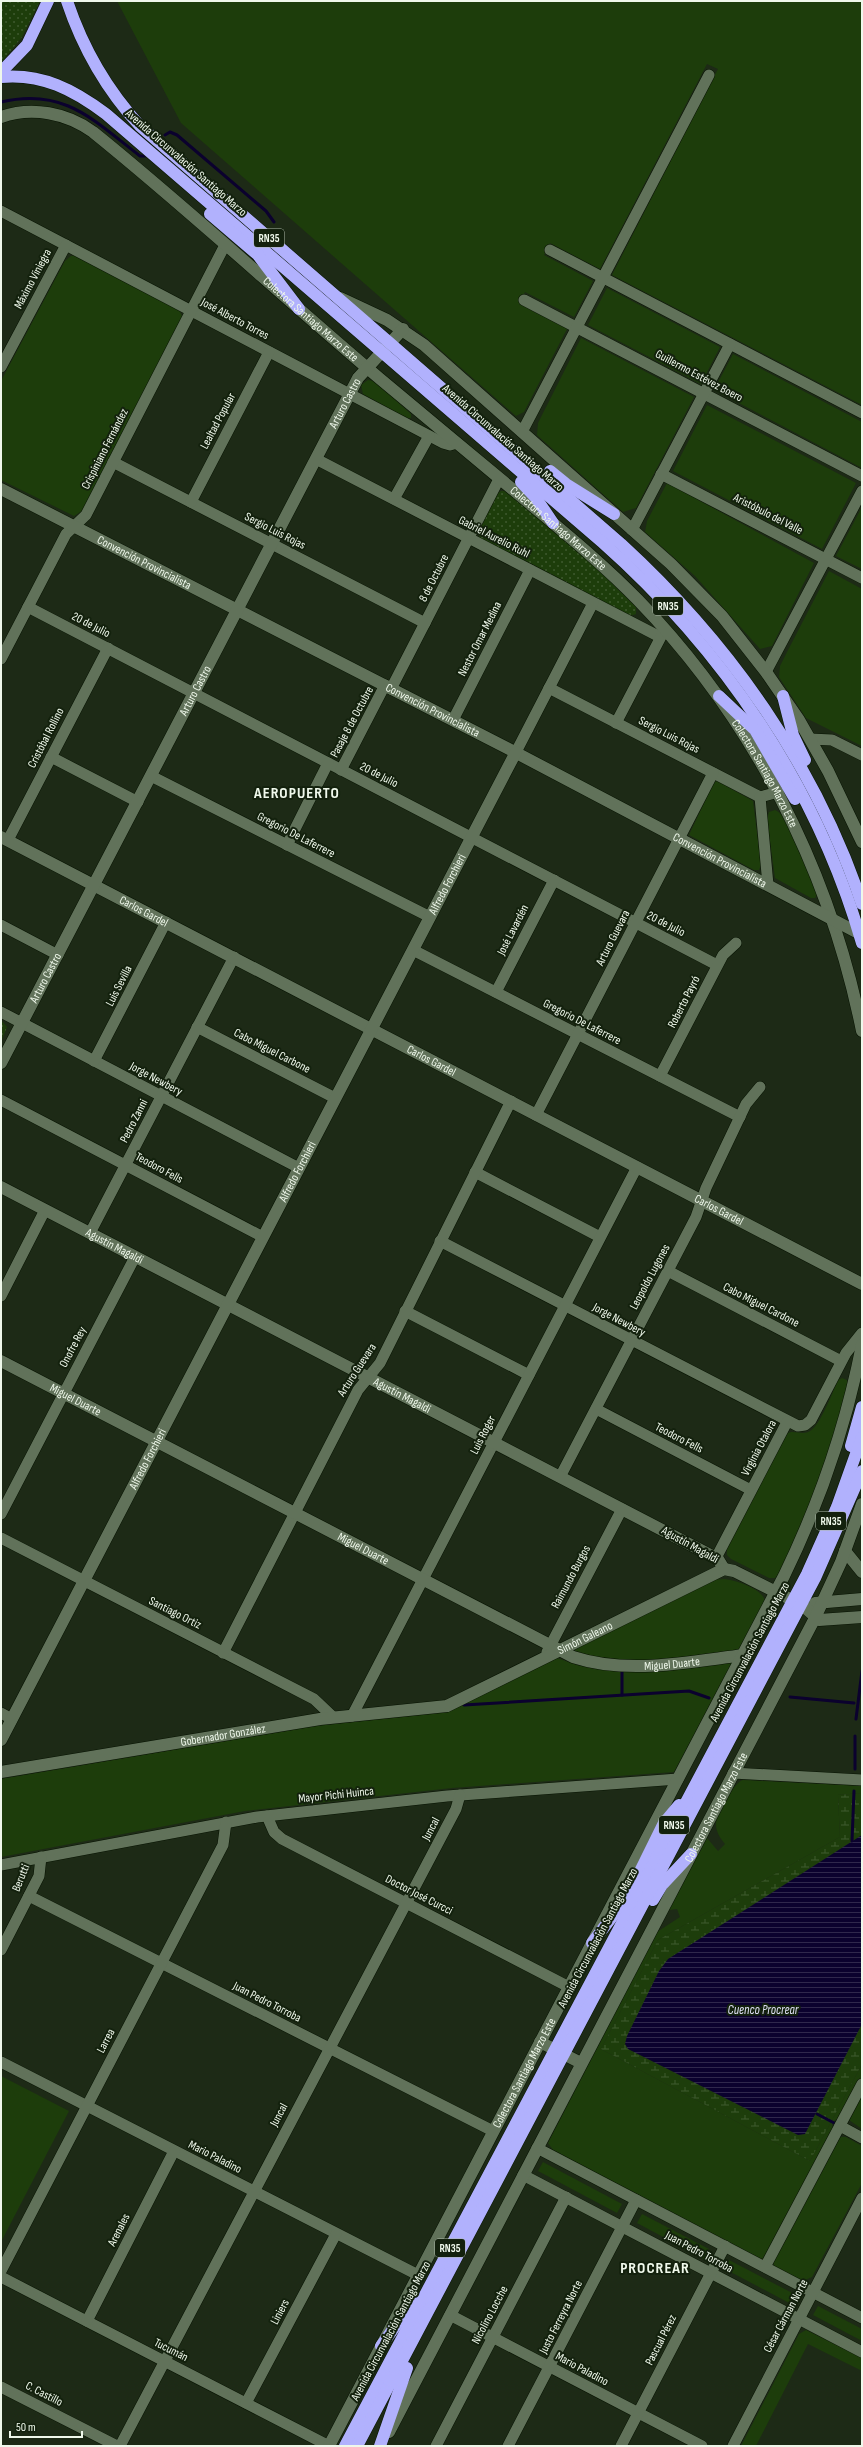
<svg xmlns="http://www.w3.org/2000/svg" width="863" height="2447" viewBox="0 0 863 2447" font-family="'Sofia Sans Condensed',sans-serif">
<style>
.green{fill:#1d3d0b}
.wetland{fill:url(#wetland-marsh)}
.park{fill:url(#park-dots)}
.water{fill:url(#water-rules)}
.lines{fill:none;stroke-linecap:round;stroke-linejoin:round}
.stream{stroke:#0b012e;stroke-width:3}
.street-casing{stroke:#071302;stroke-width:12}
.secondary-casing{stroke:#071302;stroke-width:13}
.highway-casing{stroke:#071302;stroke-width:13}
.street{stroke:#61725a;stroke-width:11}
.secondary{stroke:#61725a;stroke-width:12}
.highway{stroke:#b1b1fd;stroke-width:12}
.labels{text-anchor:middle;dominant-baseline:central;stroke-width:4;stroke-linejoin:round;paint-order:stroke}
.shield{fill:#13210d;stroke:#adb8a8;stroke-width:1}
.shield-label{font-size:11px;font-weight:bold;fill:#eff8eb}
.street-label{font-size:12px;fill:#eff8eb;stroke:#13210d}
.water-label{font-size:13px;font-style:italic;fill:#e0e1f6;stroke:#13210d}
.district-label{font-size:16px;font-weight:bold;letter-spacing:1px;fill:#eff8eb;stroke:#13210d}
</style>
<defs>
<pattern id="wetland-marsh" width="20" height="14" patternUnits="userSpaceOnUse"><rect width="20" height="14" fill="#1d3d0b"/><path d="M1 5h8M5 5V1M11 12h8M15 12V8" fill="none" stroke="#3e5a2f"/></pattern>
<pattern id="park-dots" width="8" height="8" patternUnits="userSpaceOnUse"><rect width="8" height="8" fill="#1d3d0b"/><path d="M2 2h.1M6 6h.1" fill="none" stroke="#3e5a2f" stroke-width="1.8" stroke-linecap="round"/></pattern>
<pattern id="water-rules" width="6" height="5" patternUnits="userSpaceOnUse"><rect width="6" height="5" fill="#0b012e"/><path d="M0 2.5h6" fill="none" stroke="#2f274c"/></pattern>
</defs>
<rect width="100%" height="100%" fill="#1d2a16"/>
<g class="green">
<polygon points="117,1 862,1 862,405 612,275 718,69 707,64 600,269 550,243 544,255 593,281 574,317 525,292 519,304 567,329 524,412 516,416 181,123"/>
<polygon points="75,255 179,310 183,318 82,511 74,516 1,480 1,381 65,261 71,256"/>
<polygon points="607,288 720,347 701,384 588,325"/>
<polygon points="581,338 694,397 636,508 623,512 537,435 538,423"/>
<polygon points="733,354 862,422 862,468 714,390"/>
<polygon points="368,380 374,381 411,414 411,418 406,418 363,394 361,385"/>
<polygon points="707,405 856,483 822,549 673,471"/>
<polygon points="667,483 814,563 772,646 760,649 695,576 645,532 647,521"/>
<polygon points="862,507 862,569 836,556"/>
<polygon points="829,571 862,589 862,746 806,718 779,677 780,666 786,654"/>
<polygon points="717,781 753,801 761,865 759,870 754,870 689,835 714,782"/>
<path d="M775 810C790 815 811 878 817 895L815 898H811L775 878 767 819 769 812Z"/>
<path d="M842 1378 847 1380 848 1384C831 1450 808 1512 779 1574L775 1578H769L731 1559 727 1555V1547L786 1434C794 1429 802 1436 810 1431 820 1426 833 1391 838 1380Z"/>
<path d="M724 1579C736 1580 763 1589 765 1601L740 1649C730 1652 719 1653 709 1654 666 1661 617 1666 575 1651L576 1648 713 1580Z"/>
<polygon points="557,1658 577,1665 597,1669 731,1663 731,1665 674,1772 452,1788 245,1811 1,1857 1,1779 316,1726 440,1713 456,1708"/>
<path d="M743 1780 862 1786V1793L838 1795 840 1837 658 1940 601 2049 810 2161 862 2064V2077L840 2118 835 2120 832 2125 834 2131 764 2258 761 2259 553 2150 548 2143 657 1932 680 1917 677 1909 669 1910 707 1838 718 1851 725 1844C720 1838 716 1832 716 1824 716 1815 735 1781 743 1780Z"/>
<polygon points="1,2076 69,2111 1,2242"/>
<polygon points="862,2090 862,2129 849,2120"/>
<polygon points="840,2137 846,2137 862,2146 862,2183 812,2277 803,2281 775,2267 773,2263"/>
<polygon points="543,2162 622,2204 617,2213 538,2171"/>
<polygon points="642,2214 709,2249 704,2259 637,2223"/>
<polygon points="729,2260 798,2296 793,2305 725,2269"/>
<polygon points="818,2306 862,2329 862,2341 813,2315"/>
<polygon points="806,2330 862,2358 862,2371 808,2344 756,2446 741,2446 799,2334"/>
</g>
<polygon class="wetland" points="862,1793 862,2064 810,2161 601,2049 658,1940 840,1837 838,1795"/>
<g class="park">
<polygon points="1,1 40,1 22,37 1,63"/>
<polygon points="501,491 506,491 586,558 636,607 636,614 630,616 481,539 478,534 479,529 497,494"/>
<polygon points="1,1020 7,1027 1,1042"/>
</g>
<polygon class="water" points="862,1835 862,2024 805,2134 798,2135 628,2049 625,2044 627,2036 659,1971 668,1959"/>
<g class="lines">
<g class="stream">
<path d="M1 102C65 87 94 121 140 156H145"/>
<polyline points="165,135 170,132 177,135 266,211 274,222"/>
<polyline points="622,1671 622,1695"/>
<polyline points="790,1697 854,1703"/>
<polyline points="464,1705 689,1691 709,1698"/>
<polyline points="856,1719 862,1671"/>
<polyline points="855,1769 855,1736"/>
<polyline points="852,1841 854,1791"/>
<polyline points="817,2114 838,2125"/>
</g>
<defs>
<g id="street">
<polyline points="1,211 443,443 450,445 457,443"/>
<polyline points="550,250 862,413"/>
<polyline points="524,300 862,476"/>
<polyline points="1,367 66,245"/>
<polyline points="522,432 709,75"/>
<polyline points="316,459 660,637"/>
<polyline points="113,462 425,623"/>
<polyline points="661,474 862,578"/>
<polyline points="394,499 429,436"/>
<polyline points="191,502 269,352"/>
<polyline points="632,530 730,344"/>
<polyline points="28,607 717,965"/>
<polyline points="1,659 66,534 86,515 225,245"/>
<polyline points="766,672 862,491"/>
<polyline points="549,688 760,797 778,792"/>
<polyline points="391,689 499,479"/>
<polyline points="453,720 530,570"/>
<polyline points="616,723 664,631"/>
<polyline points="810,739 832,740 862,755"/>
<polyline points="516,752 593,603"/>
<polyline points="51,757 138,802"/>
<polyline points="341,770 385,685"/>
<polyline points="151,776 430,917"/>
<polyline points="760,797 768,885"/>
<polyline points="8,840 108,648"/>
<polyline points="287,845 328,763"/>
<polyline points="1,925 58,955"/>
<polyline points="413,950 740,1117"/>
<polyline points="496,992 554,880"/>
<polyline points="1,1012 299,1168"/>
<polyline points="197,1027 335,1098"/>
<polyline points="94,1061 166,922"/>
<polyline points="660,1076 723,955 736,943"/>
<polyline points="1,1100 263,1237"/>
<polyline points="536,1115 713,773"/>
<polyline points="475,1172 600,1237"/>
<polyline points="90,1233 234,957"/>
<polyline points="440,1241 798,1426 805,1425 811,1420 846,1353 862,1333"/>
<polyline points="668,1271 841,1361"/>
<polyline points="1,1296 45,1210"/>
<polyline points="405,1311 529,1375"/>
<polyline points="596,1409 751,1490"/>
<polyline points="560,1477 696,1217 706,1188 746,1104 760,1087"/>
<polyline points="1,1514 135,1257"/>
<polyline points="1,1538 314,1699 333,1717"/>
<polyline points="716,1558 787,1422"/>
<polyline points="547,1652 622,1509"/>
<polyline points="223,1653 358,1390 380,1363 511,1101"/>
<polyline points="1,1713 12,1719"/>
<polyline points="352,1716 637,1167"/>
<polyline points="733,1773 862,1780"/>
<polyline points="267,1816 274,1832 282,1839 569,1987"/>
<polyline points="1,1865 257,1817 447,1796 678,1779"/>
<polyline points="29,1896 493,2131"/>
<polyline points="1,1950 39,1876 41,1857"/>
<polyline points="1,2062 418,2275"/>
<polyline points="840,2126 862,2138"/>
<polyline points="537,2148 862,2318"/>
<polyline points="523,2175 862,2352"/>
<polyline points="765,2267 862,2084"/>
<polyline points="1,2271 223,1845 226,1822"/>
<polyline points="1,2277 329,2446"/>
<polyline points="450,2315 702,2446"/>
<polyline points="87,2321 174,2151"/>
<polyline points="1,2387 117,2446"/>
<polyline points="246,2403 336,2234"/>
<polyline points="120,2446 456,1809 460,1795"/>
<polyline points="436,2446 566,2197"/>
<polyline points="508,2446 636,2200"/>
<polyline points="621,2446 725,2246"/>
<polyline points="733,2446 862,2198"/>
</g>
<g id="secondary">
<path id="s1" d="M1 117C32 106 67 113 93 132 191 211 283 297 379 378 429 420 479 461 529 503 566 534 604 565 638 600 753 719 829 868 862 1031"/>
<polyline points="340,298 387,320 424,345 671,564 722,616 766,672 799,720 828,771 862,842"/>
<path id="s2" d="M1 489 507 748 862 935"/>
<path id="s3" d="M1 837 862 1284"/>
<path id="s4" d="M1 1063 358 378 403 329"/>
<path id="s5" d="M1 1187 718 1559 724 1569"/>
<path id="s6" d="M1 1361 573 1657C628 1675 688 1662 744 1655"/>
<polyline points="845,1551 862,1572"/>
<polyline points="815,1603 862,1599"/>
<path id="s7" d="M1 1740 516 752"/>
<path id="s8" d="M1 1772 320 1719 447 1706 724 1569 734 1571 802 1605 819 1620 862 1617"/>
<polyline points="540,2042 581,2063"/>
<path id="s9" d="M389 2432 815 1618 841 1562 862 1504"/>
<path id="s10" d="M329 2446 784 1576C820 1502 846 1426 862 1345"/>
</g>
<g id="highway">
<path d="M67 1C83 49 106 89 140 126L621 544C729 643 815 764 862 904"/>
<polyline points="1,72 27,45 48,1"/>
<path d="M1 77C42 73 74 90 106 114L602 542C723 649 817 787 862 943"/>
<polyline points="210,214 258,255 299,309"/>
<polyline points="550,471 566,484 614,514"/>
<polyline points="521,482 536,498 553,523"/>
<polyline points="719,696 755,730 795,799"/>
<polyline points="783,696 793,735 805,760"/>
<polyline points="851,1446 862,1407"/>
<polyline points="653,1900 662,1885 691,1854"/>
<polyline points="592,1943 628,1896 664,1823 679,1805"/>
<polyline points="381,2346 415,2299"/>
<polyline points="345,2446 807,1574 837,1507 862,1437"/>
<polyline points="357,2446 815,1578 862,1471"/>
<polyline points="380,2446 407,2368"/>
</g>
</defs>
<use href="#street" class="street-casing"/>
<use href="#secondary" class="secondary-casing"/>
<use href="#highway" class="highway-casing"/>
<use href="#street" class="street"/>
<use href="#secondary" class="secondary"/>
<use href="#highway" class="highway"/>
</g>
<g class="labels">
<g class="shield">
<rect x="254" y="229" width="30" height="18" rx="3"/>
<rect x="653" y="597" width="30" height="18" rx="3"/>
<rect x="816" y="1512" width="30" height="18" rx="3"/>
<rect x="659" y="1816" width="30" height="18" rx="3"/>
<rect x="435" y="2239" width="30" height="18" rx="3"/>
</g>
<g class="shield-label">
<text x="269" y="238">RN35</text>
<text x="668" y="606">RN35</text>
<text x="831" y="1521">RN35</text>
<text x="674" y="1825">RN35</text>
<text x="450" y="2248">RN35</text>
</g>
<g class="street-label">
<text transform="translate(186 163) rotate(41)">Avenida Circunvalación Santiago Marzo</text>
<text transform="translate(33 279) rotate(-62)">Máximo Viniegra</text>
<text transform="translate(235 319) rotate(28)">José Alberto Torres</text>
<text stroke="none"><textPath href="#s1" startOffset="384">Colectora Santiago Marzo Este</textPath></text>
<text transform="translate(699 376) rotate(28)">Guillermo Estévez Boero</text>
<text stroke="none"><textPath href="#s4" startOffset="744">Arturo Castro</textPath></text>
<text transform="translate(218 421) rotate(-62)">Lealtad Popular</text>
<text transform="translate(503 438) rotate(41)">Avenida Circunvalación Santiago Marzo</text>
<text transform="translate(105 449) rotate(-63)">Crispiniano Fernández</text>
<text transform="translate(768 514) rotate(27)">Aristóbulo del Valle</text>
<text stroke="none"><textPath href="#s1" startOffset="708">Colectora Santiago Marzo Este</textPath></text>
<text transform="translate(275 531) rotate(27)">Sergio Luis Rojas</text>
<text transform="translate(494 537) rotate(27)">Gabriel Aurelio Ruhl</text>
<text stroke="none"><textPath href="#s2" startOffset="161">Convención Provincialista</textPath></text>
<text transform="translate(434 578) rotate(-63)">8 de Octubre</text>
<text transform="translate(91 625) rotate(27)">20 de Julio</text>
<text transform="translate(480 639) rotate(-63)">Nestor Omar Medina</text>
<text stroke="none"><textPath href="#s4" startOffset="420">Arturo Castro</textPath></text>
<text stroke="none"><textPath href="#s2" startOffset="485">Convención Provincialista</textPath></text>
<text transform="translate(352 722) rotate(-62)">Pasaje 8 de Octubre</text>
<text transform="translate(669 735) rotate(27)">Sergio Luis Rojas</text>
<text transform="translate(46 738) rotate(-63)">Cristóbal Rollino</text>
<text stroke="none"><textPath href="#s1" startOffset="1031">Colectora Santiago Marzo Este</textPath></text>
<text transform="translate(379 775) rotate(27)">20 de Julio</text>
<text transform="translate(296 835) rotate(27)">Gregorio De Laferrere</text>
<text stroke="none"><textPath href="#s2" startOffset="809">Convención Provincialista</textPath></text>
<text stroke="none"><textPath href="#s7" startOffset="965">Alfredo Forchieri</textPath></text>
<text stroke="none"><textPath href="#s3" startOffset="161">Carlos Gardel</textPath></text>
<text transform="translate(666 924) rotate(27)">20 de Julio</text>
<text transform="translate(513 930) rotate(-63)">José Lavardén</text>
<text transform="translate(613 938) rotate(-63)">Arturo Guevara</text>
<text stroke="none"><textPath href="#s4" startOffset="96">Arturo Castro</textPath></text>
<text transform="translate(119 986) rotate(-63)">Luis Sevilla</text>
<text transform="translate(684 1002) rotate(-63)">Roberto Payró</text>
<text transform="translate(582 1022) rotate(27)">Gregorio De Laferrere</text>
<text transform="translate(272 1051) rotate(27)">Cabo Miguel Carbone</text>
<text stroke="none"><textPath href="#s3" startOffset="485">Carlos Gardel</textPath></text>
<text transform="translate(156 1079) rotate(28)">Jorge Newbery</text>
<text transform="translate(134 1121) rotate(-63)">Pedro Zanni</text>
<text transform="translate(159 1168) rotate(28)">Teodoro Fells</text>
<text stroke="none"><textPath href="#s7" startOffset="641">Alfredo Forchieri</textPath></text>
<text stroke="none"><textPath href="#s3" startOffset="809">Carlos Gardel</textPath></text>
<text stroke="none"><textPath href="#s5" startOffset="128">Agustín Magaldi</textPath></text>
<text transform="translate(650 1277) rotate(-62)">Leopoldo Lugones</text>
<text transform="translate(761 1305) rotate(27)">Cabo Miguel Cardone</text>
<text transform="translate(619 1320) rotate(28)">Jorge Newbery</text>
<text transform="translate(73 1347) rotate(-62)">Onofre Rey</text>
<text transform="translate(357 1370) rotate(-57)">Arturo Guevara</text>
<text stroke="none"><textPath href="#s5" startOffset="452">Agustín Magaldi</textPath></text>
<text stroke="none"><textPath href="#s6" startOffset="84">Miguel Duarte</textPath></text>
<text transform="translate(483 1435) rotate(-63)">Luis Roger</text>
<text transform="translate(679 1438) rotate(27)">Teodoro Fells</text>
<text transform="translate(759 1448) rotate(-62)">Virginia Otalora</text>
<text stroke="none"><textPath href="#s7" startOffset="317">Alfredo Forchieri</textPath></text>
<text transform="translate(690 1545) rotate(29)">Agustín Magaldi</text>
<text stroke="none"><textPath href="#s6" startOffset="408">Miguel Duarte</textPath></text>
<text transform="translate(571 1577) rotate(-62)">Raimundo Burgos</text>
<text transform="translate(175 1613) rotate(27)">Santiago Ortiz</text>
<text stroke="none"><textPath href="#s8" startOffset="605">Simón Galeano</textPath></text>
<text transform="translate(750 1652) rotate(-62)">Avenida Circunvalación Santiago Marzo</text>
<text stroke="none"><textPath href="#s6" startOffset="744">Miguel Duarte</textPath></text>
<text stroke="none"><textPath href="#s8" startOffset="225">Gobernador González</textPath></text>
<text transform="translate(336 1795) rotate(-6)">Mayor Pichi Huinca</text>
<text stroke="none"><textPath href="#s9" startOffset="705">Colectora Santiago Marzo Este</textPath></text>
<text transform="translate(431 1829) rotate(-62)">Juncal</text>
<text transform="translate(21 1878) rotate(-68)">Berutti</text>
<text transform="translate(419 1895) rotate(27)">Doctor José Curcci</text>
<text transform="translate(598 1938) rotate(-62)">Avenida Circunvalación Santiago Marzo</text>
<text transform="translate(267 2002) rotate(27)">Juan Pedro Torroba</text>
<text transform="translate(106 2041) rotate(-62)">Larrea</text>
<text stroke="none"><textPath href="#s10" startOffset="421">Colectora Santiago Marzo Este</textPath></text>
<text transform="translate(279 2115) rotate(-62)">Juncal</text>
<text transform="translate(215 2157) rotate(27)">Mario Paladino</text>
<text transform="translate(119 2230) rotate(-63)">Arenales</text>
<text transform="translate(699 2252) rotate(28)">Juan Pedro Torroba</text>
<text transform="translate(280 2312) rotate(-62)">Liniers</text>
<text transform="translate(490 2315) rotate(-62)">Nicolino Locche</text>
<text transform="translate(786 2316) rotate(-62)">César Cárman Norte</text>
<text transform="translate(561 2317) rotate(-63)">Justo Ferreyra Norte</text>
<text transform="translate(391 2331) rotate(-62)">Avenida Circunvalación Santiago Marzo</text>
<text transform="translate(661 2340) rotate(-63)">Pascual Pérez</text>
<text transform="translate(171 2350) rotate(27)">Tucumán</text>
<text transform="translate(582 2369) rotate(28)">Mario Paladino</text>
<text transform="translate(44 2394) rotate(27)">C. Castillo</text>
</g>
<g class="water-label">
<text x="763" y="2010">Cuenco Procrear</text>
</g>
<g class="district-label">
<text x="297" y="793">AEROPUERTO</text>
<text x="655" y="2268">PROCREAR</text>
</g>
</g>
<rect width="863" height="2447" fill="none" stroke="#eff8eb" stroke-width="4"/>
<path d="M10 2431v6h72v-6" fill="none" stroke="#eff8eb" stroke-width="2"/>
<text x="16" y="2431" font-size="12" fill="#eff8eb" stroke="#13210d" stroke-width="3" paint-order="stroke">50 m</text>
</svg>
